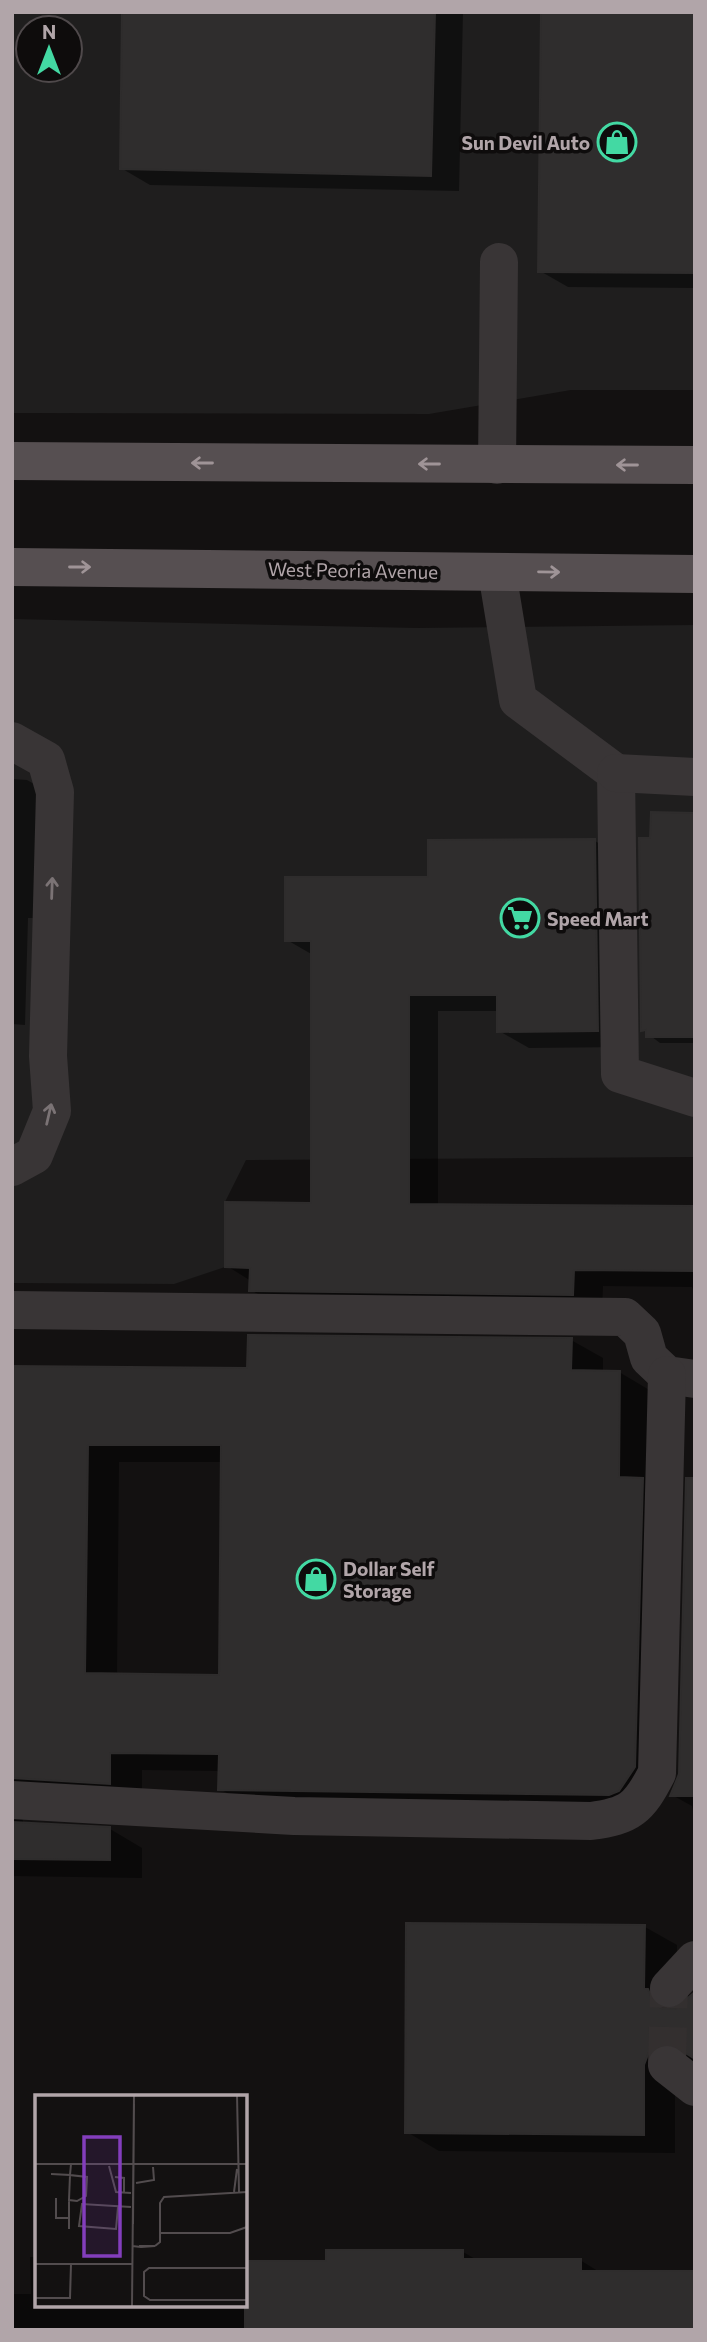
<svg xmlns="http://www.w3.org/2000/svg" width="707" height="2342" viewBox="0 0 707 2342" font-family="Commissioner,sans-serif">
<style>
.built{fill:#1f1e1e;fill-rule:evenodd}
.shadow{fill:#0007;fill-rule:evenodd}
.building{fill:#2f2d2d;stroke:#2e2c2c;stroke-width:2;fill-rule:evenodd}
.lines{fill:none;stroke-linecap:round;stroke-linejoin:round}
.minor-tunnel{stroke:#332f2f;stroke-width:38;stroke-dasharray:38 19;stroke-linecap:butt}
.minor{stroke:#393536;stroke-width:38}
.major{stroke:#564f51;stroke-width:38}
.oneway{stroke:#9f9497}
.oneway2{stroke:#7b7375}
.labels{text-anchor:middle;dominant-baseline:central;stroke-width:7;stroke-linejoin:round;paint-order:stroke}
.poi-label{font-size:19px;font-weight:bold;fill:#b1a5a9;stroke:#0e0c0c;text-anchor:start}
.street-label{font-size:19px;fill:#b1a5a9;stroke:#0e0c0c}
.inset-road{fill:none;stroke:#524c4e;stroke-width:2}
.view{fill:#833ebc;fill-opacity:0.15;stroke:#833ebc;stroke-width:3.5}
.inset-edge{fill:none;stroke:#b1a5a9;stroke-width:3.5}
</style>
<rect width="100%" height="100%" fill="#131111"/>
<g class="built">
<path d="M12 12H695V390H571L429 414 12 413ZM28 28H70V70H28Z"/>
<polygon points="12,619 417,628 695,625 695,1157 246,1160 225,1202 225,1267 174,1284 12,1283"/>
</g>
<g class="shadow">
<polygon points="124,12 463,12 459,191 150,185 121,168"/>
<polygon points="695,12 695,288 568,287 540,271"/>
<polygon points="12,779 27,780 43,789 37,918 28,918 25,1025 12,1024"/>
<polygon points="695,815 695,1043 660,1043 643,1030 652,840"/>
<polygon points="595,841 624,858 627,1047 529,1048 499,1031 499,1011 438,1011 438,1206 692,1208 695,1202 695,1295 692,1287 603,1286 602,1311 281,1307 251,1290 251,1281 227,1266 313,1205 313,955 287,940 430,879"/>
<path d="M571 1340 603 1358V1372H619L651 1391 654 1805 252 1807 220 1789V1771L142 1770V1801L22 1817 23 1822 110 1829 142 1848V1878L12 1876V1368L249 1370ZM119 1462H222L220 1676 117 1675Z"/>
<polygon points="695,1480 695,1819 692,1806 672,1795 681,1774"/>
<polygon points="645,1927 677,1945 676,2007 695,1994 695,2062 675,2084 675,2153 439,2151 407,2132"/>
<polygon points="693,2242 695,2330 12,2330 12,2294 31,2294 30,2257 37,2257 37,2305 245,2305 245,2262 327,2262 463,2252 477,2260 580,2260 601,2273 693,2273"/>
</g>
<g class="building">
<polygon points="122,12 435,12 431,176 120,169"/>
<polygon points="541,12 695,12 695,273 538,272"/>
<polygon points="651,812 695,813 695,1037 646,1037 646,1030 641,1031 639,838 650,838"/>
<polygon points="595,839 598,1031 497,1032 497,995 409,995 409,1204 695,1206 695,1271 574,1270 573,1295 249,1291 250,1268 225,1267 225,1202 311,1203 311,941 285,941 285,877 428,877 428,840"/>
<path d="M248 1335 572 1338 571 1370 620 1371 619 1477 643 1478 635 1767 619 1791 609 1795 218 1790 219 1754 110 1753V1784L12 1778V1366L247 1368ZM88 1445H221L219 1675 85 1673Z"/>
<polygon points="686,1478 695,1478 695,1796 670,1796 679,1774"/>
<polygon points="12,1822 110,1827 110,1860 12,1859"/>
<polygon points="406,1923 645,1925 644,1989 648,1989 654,2004 663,2009 675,2009 695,1992 695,2059 671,2044 660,2045 649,2052 644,2065 644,2135 405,2133"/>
<polygon points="326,2250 463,2250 463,2259 581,2259 581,2271 695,2271 695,2330 245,2330 245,2261 326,2261"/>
</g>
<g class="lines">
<polyline class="minor-tunnel" points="667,2065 669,1988"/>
<g class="minor">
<polyline points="497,465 499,262"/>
<polyline points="497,572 518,700 616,773 620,1074 695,1098"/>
<polyline points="12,741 46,760 55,792 48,1056 52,1111 34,1155 12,1167"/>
<polyline points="616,773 695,777"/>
<polyline points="12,1310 625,1317 642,1333 649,1358 667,1375 695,1379"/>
<path d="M12 1800 294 1816 591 1821C630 1816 639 1808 657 1773L667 1375"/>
<polyline points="669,1988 695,1960"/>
<polyline points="667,2065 695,2087"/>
</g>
<g class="major">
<polyline points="12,461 695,465"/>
<polyline points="12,567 695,574"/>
</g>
</g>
<defs><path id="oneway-shaft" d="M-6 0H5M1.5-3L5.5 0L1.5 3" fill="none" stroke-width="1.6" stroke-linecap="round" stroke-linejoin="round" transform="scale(1.75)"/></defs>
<g class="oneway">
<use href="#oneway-shaft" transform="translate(202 463) rotate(-180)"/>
<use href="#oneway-shaft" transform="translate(429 464) rotate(-180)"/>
<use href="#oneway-shaft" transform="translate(627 465) rotate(180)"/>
<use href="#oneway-shaft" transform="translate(80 567)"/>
<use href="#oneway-shaft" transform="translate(549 572) rotate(1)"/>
</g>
<g class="oneway2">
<use href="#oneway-shaft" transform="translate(52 888) rotate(-88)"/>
<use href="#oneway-shaft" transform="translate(49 1114) rotate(-77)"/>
</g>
<defs>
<symbol id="shop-ring" viewBox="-11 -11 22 22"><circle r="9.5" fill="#0e0c0c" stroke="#43d9a3" stroke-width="1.5"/><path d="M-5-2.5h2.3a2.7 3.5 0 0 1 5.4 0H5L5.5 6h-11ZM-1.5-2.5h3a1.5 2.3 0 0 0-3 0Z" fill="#43d9a3"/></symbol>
<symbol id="supermarket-ring" viewBox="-11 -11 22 22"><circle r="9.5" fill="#0e0c0c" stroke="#43d9a3" stroke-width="1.5"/><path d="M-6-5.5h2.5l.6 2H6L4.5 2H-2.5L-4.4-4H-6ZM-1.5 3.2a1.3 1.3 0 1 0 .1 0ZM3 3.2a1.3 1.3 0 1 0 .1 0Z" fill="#43d9a3"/></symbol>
</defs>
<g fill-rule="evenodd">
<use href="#shop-ring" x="595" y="120" width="44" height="44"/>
<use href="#supermarket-ring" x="498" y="896" width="44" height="44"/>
<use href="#shop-ring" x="294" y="1557" width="44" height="44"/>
</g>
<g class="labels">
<g class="poi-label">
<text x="590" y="142" text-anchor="end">Sun Devil Auto</text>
<text x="547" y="918">Speed Mart</text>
<text x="343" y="1568">Dollar Self<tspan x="343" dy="22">Storage</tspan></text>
</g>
<g class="street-label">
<text transform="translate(353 570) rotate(1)">West Peoria Avenue</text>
</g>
</g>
<g transform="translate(35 2095)">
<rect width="212" height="212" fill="#131111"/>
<path class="inset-road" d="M202 0 204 97M0 69H150M44 69H212M74 71 81 97 96 98M16 79 35 80 34 105 42 106 51 101 52 82 35 80 36 69M80 82 89 83V98M101 88 119 85 118 72M199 97 202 74M21 103V123H34M83 112 81 134 44 131 47 109 96 112M98 129 99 9M34 134V105M125 138H195L212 132M97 151 106 152 120 151H104M120 151 125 147V108L129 102 212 97M0 169H97M212 173H114L109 177V201L115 205H212M0 203H35L36 169M97 211 99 0"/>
<path class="view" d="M49 42H85V161H49Z"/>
<rect width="212" height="212" class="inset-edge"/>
</g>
<rect width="707" height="2342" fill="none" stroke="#b1a5a9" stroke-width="28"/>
<g transform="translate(49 49)"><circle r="33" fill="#0e0c0c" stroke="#4f494b" stroke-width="2"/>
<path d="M0-5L12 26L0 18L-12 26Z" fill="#43d9a3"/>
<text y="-10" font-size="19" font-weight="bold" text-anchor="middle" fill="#b1a5a9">N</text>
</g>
</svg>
